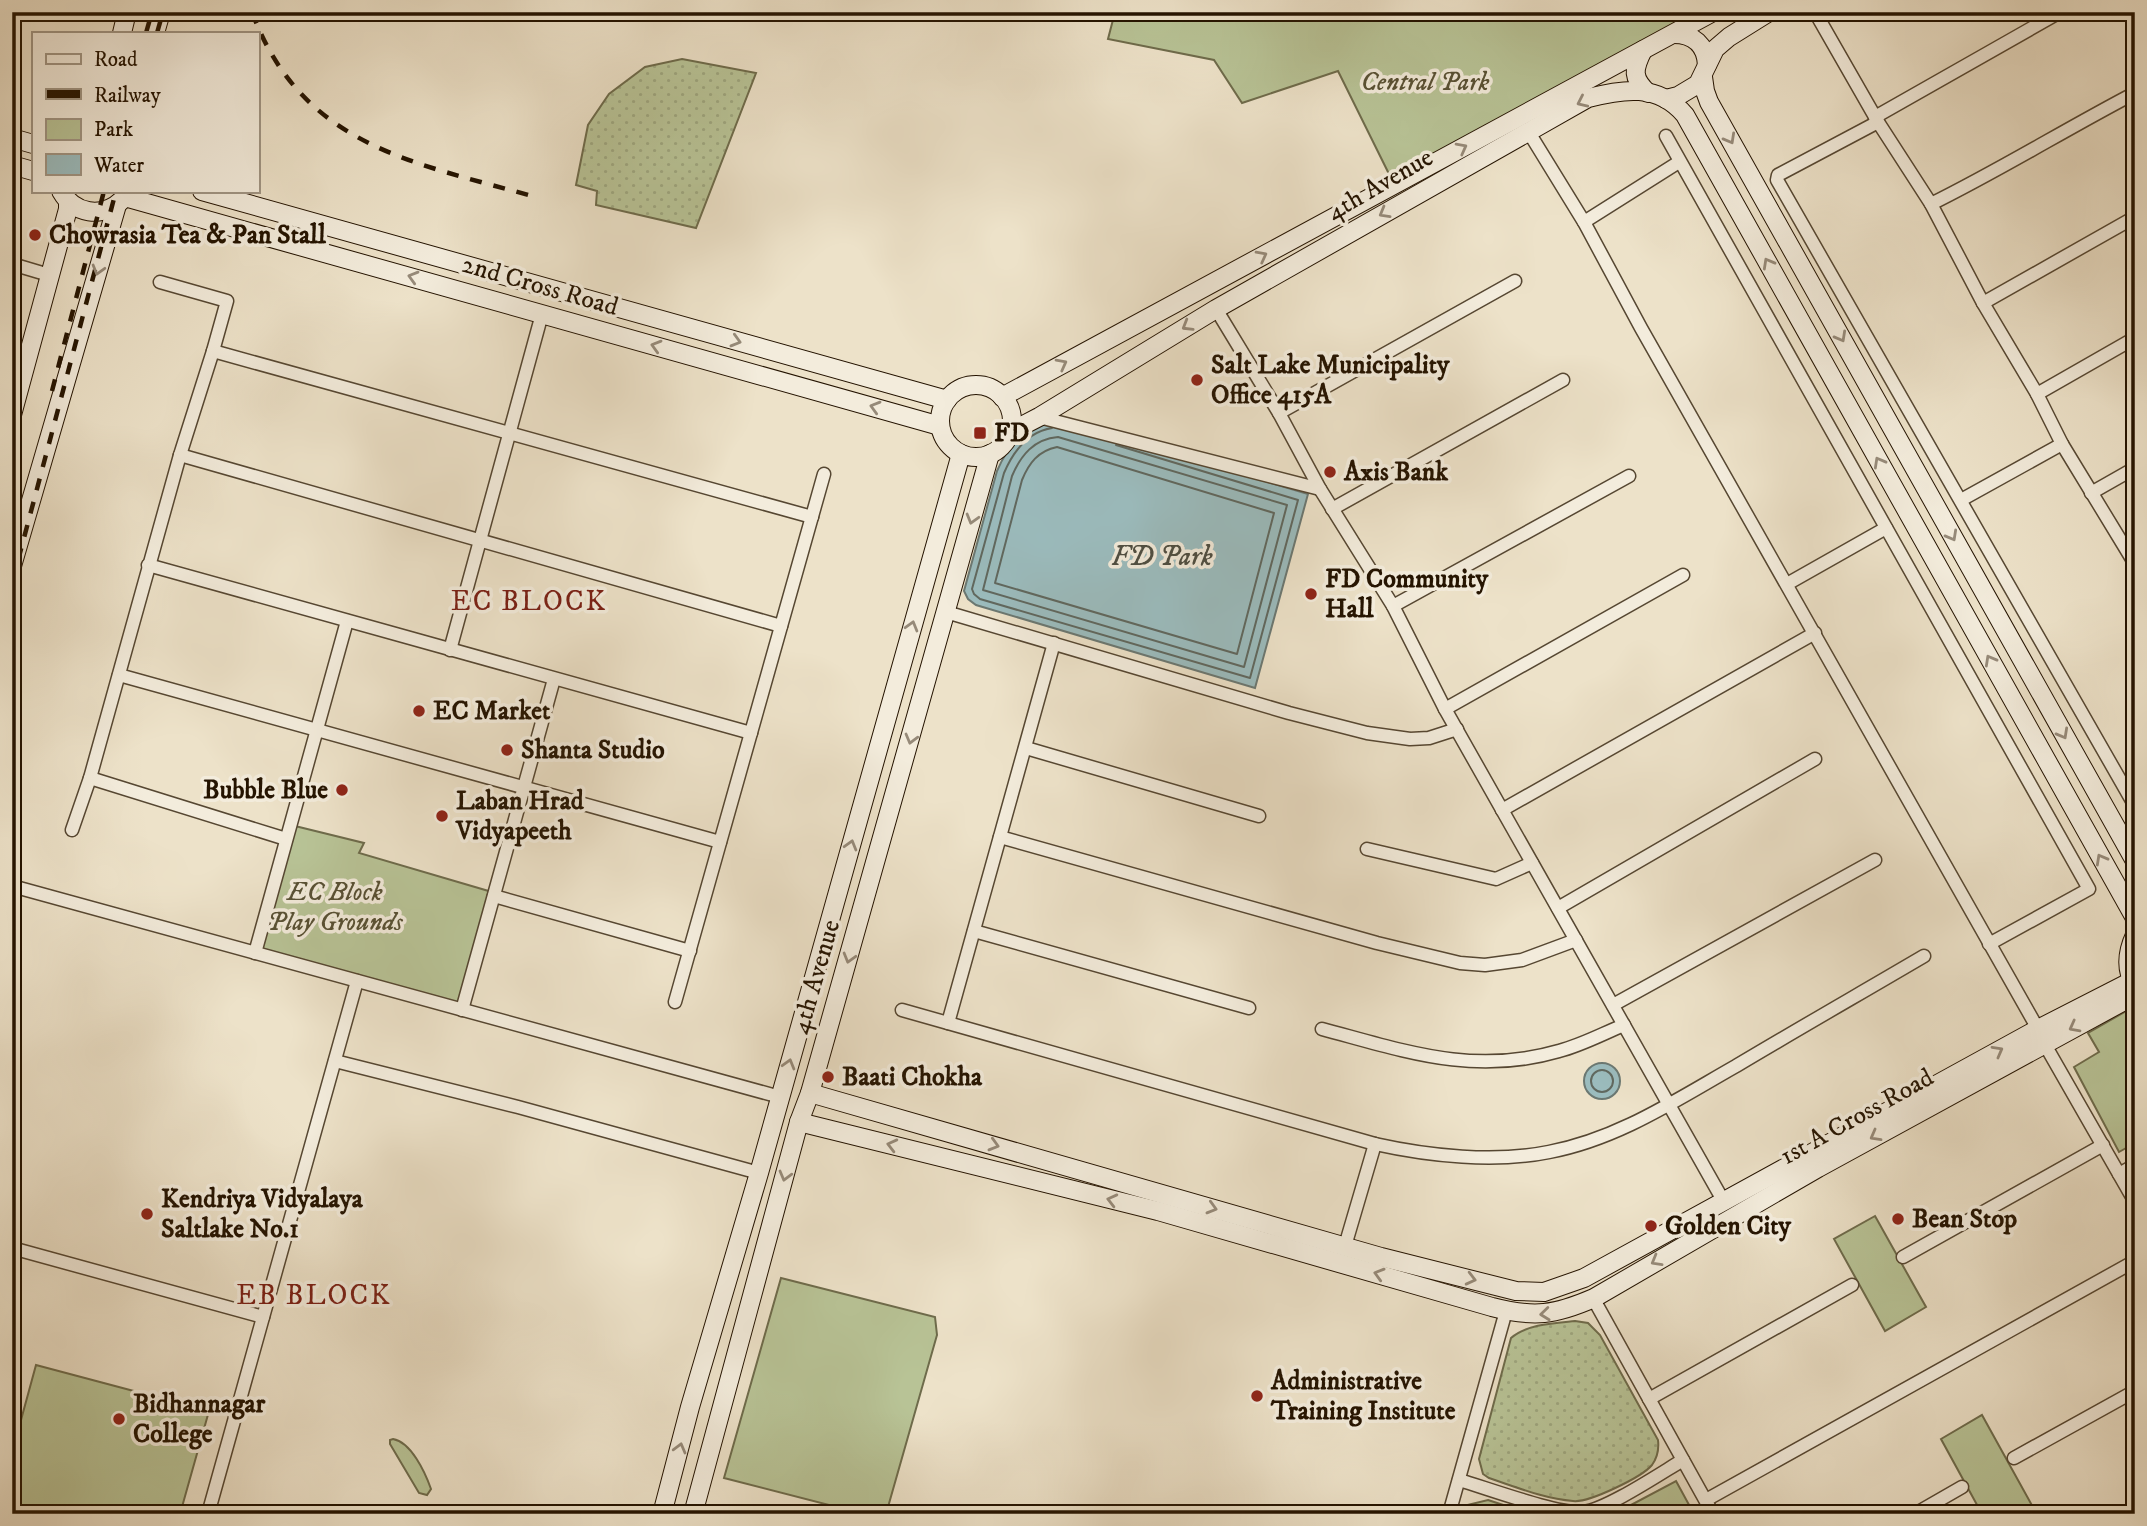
<svg xmlns="http://www.w3.org/2000/svg" width="2147" height="1526" viewBox="0 0 2147 1526" font-family="'IM FELL DW Pica',serif">
<style>
.grass{fill:url(#grass-dots);stroke:#6e6b4b;stroke-width:2}
.park{fill:#b8c396;stroke:#6e6b4b;stroke-width:2}
.water{fill:#9bbcbe;stroke:#6b7872;stroke-width:2}
.lines{fill:none;stroke-linecap:round;stroke-linejoin:round}
.shore{stroke:#60685f;stroke-width:2}
.street-casing{stroke:#564732;stroke-width:15}
.secondary-casing{stroke:#241300;stroke-width:20}
.street{stroke:#f3ecdc;stroke-width:12}
.secondary{stroke:#f3ecdc;stroke-width:18}
.rail{stroke:#241300;stroke-width:4.5;stroke-dasharray:12 12;stroke-linecap:butt}
.oneway{stroke:#968a79}
.poi-dot{fill:#8f2418;stroke:#f3ecdc;stroke-width:2.5}
.labels{text-anchor:middle;dominant-baseline:central;stroke-width:7;stroke-linejoin:round;paint-order:stroke}
.park-label{font-size:26px;font-style:italic;fill:#585134;stroke:#f3ecdc}
.street-label{font-size:26px;fill:#241300;stroke:#f3ecdc}
.poi-label{font-size:26px;font-weight:bold;fill:#241300;stroke:#f3ecdc;text-anchor:start}
.water-label{font-size:28px;font-style:italic;fill:#4e4e42;stroke:#f3ecdc}
.neighbourhood-label{font-size:28px;letter-spacing:2px;fill:#7a1f14;stroke:#f3ecdc}
</style>
<defs>
<pattern id="grass-dots" width="8" height="8" patternUnits="userSpaceOnUse" patternTransform="scale(1.75)"><rect width="8" height="8" fill="#b8c396"/><path d="M2 2h.1M6 6h.1" fill="none" stroke="#9ea780" stroke-width="1.8" stroke-linecap="round"/></pattern>
</defs>
<rect width="100%" height="100%" fill="#ede2c9"/>
<filter id="stains"><feTurbulence type="fractalNoise" baseFrequency=".00286" numOctaves="4"/><feColorMatrix values="0 0 0 0 .2 0 0 0 0 .09 0 0 0 0 .02 0 0 0 .5 -.17"/></filter>
<radialGradient id="worn" r=".72"><stop offset=".6" stop-color="#630" stop-opacity="0"/><stop offset="1" stop-color="#630" stop-opacity=".3"/></radialGradient>
<g class="grass">
<polygon points="682,59 756,73 696,228 596,205 597,191 576,185 588,125 609,94 645,67"/>
<path d="M1575 1321 1588 1323 1600 1335 1658 1440C1659 1449 1658 1457 1652 1465 1642 1477 1589 1503 1573 1501 1545 1499 1516 1487 1489 1478L1483 1474 1479 1459 1511 1338C1527 1324 1555 1323 1575 1321Z"/>
</g>
<g class="park">
<polygon points="1115,12 1696,12 1392,180 1338,71 1242,103 1214,60 1108,39"/>
<polygon points="295,826 364,843 359,853 492,892 461,1005 260,949"/>
<polygon points="2135,1006 2135,1143 2119,1152 2074,1067 2099,1052 2088,1033"/>
<polygon points="1875,1216 1926,1307 1885,1331 1834,1239"/>
<polygon points="781,1278 935,1317 937,1335 886,1514 864,1514 724,1478"/>
<polygon points="36,1365 209,1411 180,1514 12,1514 12,1453"/>
<polygon points="1982,1415 2034,1509 2025,1514 1982,1514 1941,1439"/>
<path d="M393 1439C411 1442 425 1472 431 1489L427 1495 419 1493 390 1444V1440Z"/>
<polygon points="1676,1481 1694,1514 1614,1514"/>
<polygon points="1488,1500 1531,1514 1461,1514 1463,1506"/>
</g>
<g class="water">
<path d="M1059 420 1308 494 1255 688 976 605 968 599 964 591 997 471C1010 441 1026 425 1059 420Z"/>
<circle cx="1602" cy="1081" r="18"/>
</g>
<g class="lines">
<g class="shore">
<path d="M1052 428C1027 432 1013 452 1004 473L972 589 974 594 980 599 1250 678 1298 500 1116 445"/>
<path d="M1058 437 1287 505 1244 667 983 590 1012 476C1021 455 1034 439 1058 437Z"/>
<path d="M1057 447 1274 513 1237 654 995 583 1022 480C1029 463 1038 451 1057 447Z"/>
<circle cx="1602" cy="1081" r="11"/>
</g>
<defs>
<g id="street">
<polyline points="1815,12 1878,122 1931,204 1983,303 2037,394 2062,444 2135,564"/>
<polyline points="1875,117 2060,12"/>
<polyline points="1878,122 1778,175 1777,180 2135,806"/>
<polyline points="1528,131 1584,222 1641,328 2038,1029"/>
<polyline points="1666,136 2089,889 1989,944"/>
<path d="M1931 204C2000 170 2066 129 2135 93"/>
<polyline points="1584,222 1679,162"/>
<polyline points="12,264 49,275"/>
<polyline points="1983,303 2135,217"/>
<polyline points="1216,309 1279,413 1320,489 1393,606 1445,709 1724,1202"/>
<polyline points="213,351 812,517"/>
<polyline points="2037,394 2135,338"/>
<polyline points="1279,413 1515,281"/>
<polyline points="1039,417 1320,489"/>
<polyline points="180,455 781,626"/>
<polyline points="2091,493 2135,468"/>
<polyline points="1961,500 2062,444"/>
<polyline points="1332,509 1563,380"/>
<polyline points="148,565 751,733"/>
<polyline points="1787,584 1886,528"/>
<polyline points="1393,606 1629,476"/>
<polyline points="946,612 1289,713 1367,733 1410,739 1429,738 1457,729"/>
<polyline points="450,650 542,314"/>
<polyline points="119,675 720,842"/>
<polyline points="1445,709 1683,575"/>
<polyline points="1026,748 1259,816"/>
<polyline points="90,778 286,839"/>
<polyline points="1502,810 1815,633"/>
<polyline points="72,830 90,778 180,455 213,351 227,301 160,282"/>
<polyline points="1000,837 1377,943 1460,963 1485,965 1522,960 1576,940"/>
<polyline points="1367,849 1496,879 1532,863"/>
<polyline points="12,886 780,1097"/>
<polyline points="494,896 690,951"/>
<polyline points="1558,908 1815,759"/>
<polyline points="974,931 1249,1008"/>
<polyline points="255,953 347,621"/>
<polyline points="675,1002 824,474"/>
<polyline points="1613,1005 1875,860"/>
<polyline points="462,1010 554,679"/>
<path d="M902 1010 1375 1144C1429 1156 1495 1163 1549 1152 1618 1139 1676 1100 1736 1066 1798 1029 1861 993 1924 956"/>
<polyline points="948,1023 1054,643"/>
<path d="M1322 1029C1405 1051 1473 1076 1559 1051 1582 1045 1602 1034 1624 1025"/>
<polyline points="2044,1043 2135,1202"/>
<polyline points="335,1061 518,1107 759,1173"/>
<polyline points="2119,1174 2135,1165"/>
<polyline points="1345,1246 1375,1144"/>
<polyline points="12,1248 263,1317"/>
<polyline points="1903,1257 2103,1145"/>
<polyline points="1593,1298 1713,1514"/>
<polyline points="1649,1399 1852,1285"/>
<polyline points="2014,1458 2135,1391"/>
<path d="M1459 1480C1487 1488 1559 1515 1583 1512 1606 1510 1661 1473 1683 1460"/>
<polyline points="1706,1500 2135,1261"/>
<polyline points="208,1514 357,981"/>
<polyline points="1449,1514 1506,1311"/>
<polyline points="1915,1514 1962,1487"/>
</g>
<g id="secondary">
<polyline points="122,33 127,12"/>
<polyline points="155,33 161,12"/>
<path d="M1674 34C1693 34 1706 45 1707 65"/>
<path d="M1643 50C1633 70 1632 78 1648 93"/>
<polyline points="1703,77 1705,91 1709,102 2135,861"/>
<polyline points="1666,99 1678,96 1698,84 1715,49 1729,37 1769,12"/>
<polyline points="12,138 33,144"/>
<polyline points="12,165 33,171"/>
<path d="M61 191C74 214 102 219 122 200"/>
<polyline points="202,191 947,400"/>
<polyline points="125,197 940,426"/>
<circle cx="976" cy="421" r="36"/>
<polyline points="1002,397 1713,12"/>
<polyline points="12,415 68,209 68,201"/>
<path d="M1010 432 1039 417 1216 309 1588 98C1623 89 1658 83 1685 115L2135 918"/>
<polyline points="12,566 117,205"/>
<path d="M2135 935C2127 952 2125 969 2135 986"/>
<polyline points="810,1093 1381,1257 1516,1291 1544,1292 1584,1278 2038,1029 2132,981"/>
<path d="M799 1122 1158 1211 1492 1307C1534 1318 1555 1315 1594 1298L1818 1168 2135 995"/>
<polyline points="662,1514 690,1407 759,1173 961,454"/>
<polyline points="693,1514 799,1122 810,1093 990,454"/>
</g>
</defs>
<use href="#street" class="street-casing"/>
<use href="#secondary" class="secondary-casing"/>
<use href="#street" class="street"/>
<use href="#secondary" class="secondary"/>
<g class="rail">
<path d="M252 12C302 148 417 163 539 198"/>
<polyline points="146,33 152,12"/>
<polyline points="157,33 163,12"/>
<polyline points="52,391 104,191"/>
<polyline points="12,583 116,191"/>
</g>
</g>
<defs><path id="oneway-chevron" d="M-2-3.5L2.5 0L-2 3.5" fill="none" stroke-width="1.6" stroke-linecap="round" stroke-linejoin="round" transform="scale(1.75)"/></defs>
<g class="oneway">
<use href="#oneway-chevron" transform="translate(1582 102) rotate(155)"/>
<use href="#oneway-chevron" transform="translate(1730 139) rotate(61)"/>
<use href="#oneway-chevron" transform="translate(1462 148) rotate(-28)"/>
<use href="#oneway-chevron" transform="translate(1384 213) rotate(150)"/>
<use href="#oneway-chevron" transform="translate(1262 256) rotate(-28)"/>
<use href="#oneway-chevron" transform="translate(1768 263) rotate(-119)"/>
<use href="#oneway-chevron" transform="translate(98 270) rotate(106)"/>
<use href="#oneway-chevron" transform="translate(413 277) rotate(-164)"/>
<use href="#oneway-chevron" transform="translate(1187 326) rotate(149)"/>
<use href="#oneway-chevron" transform="translate(1841 337) rotate(61)"/>
<use href="#oneway-chevron" transform="translate(736 341) rotate(16)"/>
<use href="#oneway-chevron" transform="translate(656 346) rotate(-164)"/>
<use href="#oneway-chevron" transform="translate(1062 364) rotate(-28)"/>
<use href="#oneway-chevron" transform="translate(875 407) rotate(-164)"/>
<use href="#oneway-chevron" transform="translate(1879 462) rotate(-119)"/>
<use href="#oneway-chevron" transform="translate(972 519) rotate(106)"/>
<use href="#oneway-chevron" transform="translate(1952 536) rotate(61)"/>
<use href="#oneway-chevron" transform="translate(912 626) rotate(-74)"/>
<use href="#oneway-chevron" transform="translate(1990 660) rotate(-119)"/>
<use href="#oneway-chevron" transform="translate(2063 734) rotate(61)"/>
<use href="#oneway-chevron" transform="translate(911 739) rotate(105)"/>
<use href="#oneway-chevron" transform="translate(851 845) rotate(-74)"/>
<use href="#oneway-chevron" transform="translate(2101 859) rotate(-119)"/>
<use href="#oneway-chevron" transform="translate(849 958) rotate(106)"/>
<use href="#oneway-chevron" transform="translate(2074 1027) rotate(152)"/>
<use href="#oneway-chevron" transform="translate(1998 1051) rotate(-29)"/>
<use href="#oneway-chevron" transform="translate(789 1064) rotate(-74)"/>
<use href="#oneway-chevron" transform="translate(1875 1136) rotate(151)"/>
<use href="#oneway-chevron" transform="translate(892 1145) rotate(-166)"/>
<use href="#oneway-chevron" transform="translate(994 1145) rotate(16)"/>
<use href="#oneway-chevron" transform="translate(785 1176) rotate(105)"/>
<use href="#oneway-chevron" transform="translate(1112 1200) rotate(-166)"/>
<use href="#oneway-chevron" transform="translate(1212 1208) rotate(16)"/>
<use href="#oneway-chevron" transform="translate(1656 1261) rotate(150)"/>
<use href="#oneway-chevron" transform="translate(1379 1274) rotate(-164)"/>
<use href="#oneway-chevron" transform="translate(1471 1279) rotate(14)"/>
<use href="#oneway-chevron" transform="translate(1545 1314) rotate(174)"/>
<use href="#oneway-chevron" transform="translate(680 1448) rotate(-75)"/>
</g>
<g class="poi-dot">
<circle cx="35" cy="235" r="7"/>
<circle cx="1197" cy="380" r="7"/>
<rect x="973" y="426" width="14" height="14" rx="3.5"/>
<circle cx="1330" cy="472" r="7"/>
<circle cx="1311" cy="594" r="7"/>
<circle cx="419" cy="711" r="7"/>
<circle cx="507" cy="750" r="7"/>
<circle cx="342" cy="790" r="7"/>
<circle cx="442" cy="816" r="7"/>
<circle cx="828" cy="1077" r="7"/>
<circle cx="147" cy="1214" r="7"/>
<circle cx="1898" cy="1219" r="7"/>
<circle cx="1651" cy="1226" r="7"/>
<circle cx="1257" cy="1396" r="7"/>
<circle cx="119" cy="1419" r="7"/>
</g>
<g class="labels">
<g class="park-label">
<text x="1425" y="82">Central Park</text>
<text x="335" y="892">EC Block<tspan x="335" dy="30">Play Grounds</tspan></text>
</g>
<g class="street-label">
<text transform="translate(1380 185) rotate(-30)">4th Avenue</text>
<text transform="translate(540 286) rotate(16)">2nd Cross Road</text>
<text transform="translate(816 977) rotate(-74)">4th Avenue</text>
<text transform="translate(1857 1117) rotate(-29)">1st A Cross Road</text>
</g>
<g class="poi-label">
<text x="49" y="235">Chowrasia Tea &amp; Pan Stall</text>
<text x="1211" y="365">Salt Lake Municipality<tspan x="1211" dy="30">Office 415A</tspan></text>
<text x="994" y="433">FD</text>
<text x="1344" y="472">Axis Bank</text>
<text x="1325" y="579">FD Community<tspan x="1325" dy="30">Hall</tspan></text>
<text x="433" y="711">EC Market</text>
<text x="521" y="750">Shanta Studio</text>
<text x="328" y="790" text-anchor="end">Bubble Blue</text>
<text x="456" y="801">Laban Hrad<tspan x="456" dy="30">Vidyapeeth</tspan></text>
<text x="842" y="1077">Baati Chokha</text>
<text x="161" y="1199">Kendriya Vidyalaya<tspan x="161" dy="30">Saltlake No.1</tspan></text>
<text x="1912" y="1219">Bean Stop</text>
<text x="1665" y="1226">Golden City</text>
<text x="1271" y="1381">Administrative<tspan x="1271" dy="30">Training Institute</tspan></text>
<text x="133" y="1404">Bidhannagar<tspan x="133" dy="30">College</tspan></text>
</g>
<g class="water-label">
<text x="1162" y="556">FD Park</text>
</g>
<g class="neighbourhood-label">
<text x="529" y="601">EC BLOCK</text>
<text x="314" y="1295">EB BLOCK</text>
</g>
</g>
<rect width="2147" height="1526" fill="none" stroke="#ede2c9" stroke-width="42"/>
<rect x="14" y="14" width="2119" height="1498" fill="none" stroke="#241300" stroke-width="3.5"/>
<rect x="21" y="21" width="2105" height="1484" fill="none" stroke="#241300" stroke-width="2"/>
<rect x="32" y="32" width="228" height="161" fill="#f3ecdc" stroke="#a09584" stroke-width="2"/>
<rect x="46" y="54" width="35" height="10" fill="#f3ecdc" stroke="#a09584" stroke-width="2"/>
<text x="94" y="66" font-size="21" fill="#241300">Road</text>
<rect x="46" y="89" width="35" height="10" fill="#241300" stroke="#a09584" stroke-width="2"/>
<text x="94" y="102" font-size="21" fill="#241300">Railway</text>
<rect x="46" y="119" width="35" height="21" fill="#b8c396" stroke="#a09584" stroke-width="2"/>
<text x="94" y="136" font-size="21" fill="#241300">Park</text>
<rect x="46" y="154" width="35" height="21" fill="#9bbcbe" stroke="#a09584" stroke-width="2"/>
<text x="94" y="172" font-size="21" fill="#241300">Water</text>
<rect width="100%" height="100%" filter="url(#stains)"/>
<rect width="100%" height="100%" fill="url(#worn)"/>
</svg>
